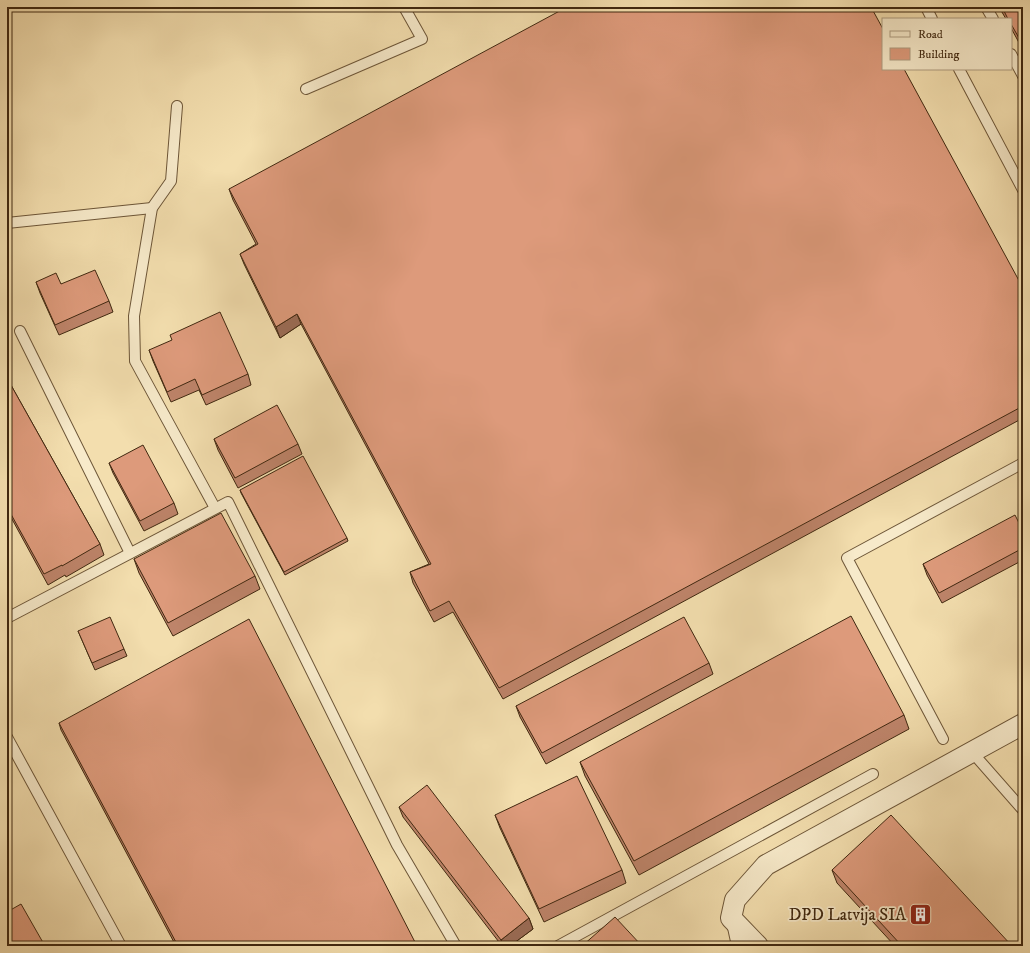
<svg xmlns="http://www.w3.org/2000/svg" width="1030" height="953" viewBox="0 0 1030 953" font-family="'IM FELL DW Pica',serif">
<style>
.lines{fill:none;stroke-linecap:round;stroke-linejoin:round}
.lane-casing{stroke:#6d5638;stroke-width:12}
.street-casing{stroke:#6d5638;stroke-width:22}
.lane{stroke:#f7eaca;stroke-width:10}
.street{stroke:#f7eaca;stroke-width:20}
.wall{fill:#be846a;stroke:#402810}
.shaded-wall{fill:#9b6c56;stroke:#402810}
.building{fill:#dd9a7b;stroke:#402810}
.labels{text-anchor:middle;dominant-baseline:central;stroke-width:3.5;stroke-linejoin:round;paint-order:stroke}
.poi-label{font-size:17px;fill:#402810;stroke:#f7eaca;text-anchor:end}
</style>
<rect width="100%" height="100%" fill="#f3deae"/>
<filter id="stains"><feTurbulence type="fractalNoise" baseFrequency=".005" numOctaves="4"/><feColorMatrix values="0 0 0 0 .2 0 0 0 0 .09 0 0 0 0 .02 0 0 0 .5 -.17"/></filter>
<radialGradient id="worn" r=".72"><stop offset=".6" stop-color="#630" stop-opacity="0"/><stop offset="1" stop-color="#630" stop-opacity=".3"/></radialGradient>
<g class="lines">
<defs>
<g id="lane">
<polyline points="926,7 932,19"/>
<polyline points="986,7 993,19"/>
<polyline points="1011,54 1023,76"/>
<polyline points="959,69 1023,190"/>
<polyline points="306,89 422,39 404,7"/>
<polyline points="177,106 171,181 152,208 134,316 135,361 215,508"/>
<polyline points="7,223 152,208"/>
<polyline points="20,331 130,553"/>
<polyline points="7,618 228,502 397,845 456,946"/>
<polyline points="7,737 121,946"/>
<polyline points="943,739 847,558 1023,463"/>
<polyline points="972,752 1023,810"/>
<polyline points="732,923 737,946"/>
<polyline points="558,946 873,774"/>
</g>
<polyline id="street" points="758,946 731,918 735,900 766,865 1023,724"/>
</defs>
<use href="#lane" class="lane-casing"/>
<use href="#street" class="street-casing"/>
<use href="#lane" class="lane"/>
<use href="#street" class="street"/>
</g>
<g class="wall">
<polygon points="999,7 1023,7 1023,50 1011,28 1011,19 1006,19"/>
<polygon points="229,189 1023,288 1023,418 503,699 453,612 434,622 413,583 410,572 429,564 301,324 280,338 244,264 240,254 256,244 233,200"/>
<polygon points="36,282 61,284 109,301 113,312 59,335 40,293"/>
<polygon points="149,350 248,374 251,385 206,405 199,390 171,402 153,361"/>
<polygon points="7,378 100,544 104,555 66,577 65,575 48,585 7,510"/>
<polygon points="214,439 298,444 302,454 238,488 218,450"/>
<polygon points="109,463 174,503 178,514 144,531 113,473"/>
<polygon points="240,490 347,538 348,541 285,575 241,493"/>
<polygon points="1023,531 1023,560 942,603 927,575 923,564"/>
<polygon points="134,559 255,576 260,589 173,636 139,573"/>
<polygon points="78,631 124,649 127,656 95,670"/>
<polygon points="709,663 713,674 546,764 520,717 516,706"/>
<polygon points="904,715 909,729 639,875 585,776 580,762"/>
<polygon points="59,723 417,946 176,946 61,730"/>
<polygon points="399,807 529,918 533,929 510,946 502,946 403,817"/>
<polygon points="495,815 622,870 626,883 544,922 500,828"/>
<polygon points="832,870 1012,946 895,946 837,883"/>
</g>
<g class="shaded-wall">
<polygon points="297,314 301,324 280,338 276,327"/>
<polygon points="529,918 533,929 510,946 503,946 501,940"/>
</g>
<g class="building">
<polygon points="567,7 871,7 883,29 883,69 904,69 1023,288 1023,406 499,688 449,601 430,611 410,572 431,564 297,314 276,327 240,254 258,244 229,189"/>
<polygon points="1002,7 1023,7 1023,45 1011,24 1011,19 1008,19"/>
<polygon points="95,270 109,301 55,325 36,282 56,273 61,284"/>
<polygon points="220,312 248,374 202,395 195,379 167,392 149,350 172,340 170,335"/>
<polygon points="7,378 100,544 62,566 62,565 44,574 7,507"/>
<polygon points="277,405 298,444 235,478 214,439"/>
<polygon points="143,445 174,503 140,521 109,463"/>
<polygon points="303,456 347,538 284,572 240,490"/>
<polygon points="221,513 255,576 168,623 134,559"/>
<polygon points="1015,515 1023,531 1023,548 939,593 923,564"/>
<polygon points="851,616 904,715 634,861 580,762"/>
<polygon points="110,617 124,649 92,663 78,631"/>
<polygon points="684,617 709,663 542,753 516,706"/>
<polygon points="249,619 417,946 178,946 59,723"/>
<polygon points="577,776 622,870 539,909 495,815"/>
<polygon points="427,785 529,918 501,940 399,807"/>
<polygon points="891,815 1012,946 902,946 832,870"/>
<polygon points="21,904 45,946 7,946 7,912"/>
<polygon points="615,917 642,946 582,946"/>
</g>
<defs>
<symbol id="building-square" viewBox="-11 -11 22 22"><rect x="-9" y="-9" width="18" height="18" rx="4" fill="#8f2418" stroke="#f7eaca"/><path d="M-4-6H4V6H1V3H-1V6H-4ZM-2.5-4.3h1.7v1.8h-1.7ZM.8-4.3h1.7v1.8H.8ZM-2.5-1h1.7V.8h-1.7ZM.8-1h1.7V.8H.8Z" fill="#fff"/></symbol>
</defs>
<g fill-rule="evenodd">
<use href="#building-square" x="908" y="902" width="25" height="25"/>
</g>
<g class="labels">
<g class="poi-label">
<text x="906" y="915">DPD Latvija SIA</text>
</g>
</g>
<rect width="1030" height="953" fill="none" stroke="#f3deae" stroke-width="24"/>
<rect x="8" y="8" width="1014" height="937" fill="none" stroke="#402810" stroke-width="2"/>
<rect x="12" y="12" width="1006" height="929" fill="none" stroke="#402810"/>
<rect x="882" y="18" width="130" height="52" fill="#f7eaca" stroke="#ae9c80"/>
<rect x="890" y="31" width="20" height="6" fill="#f7eaca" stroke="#ae9c80"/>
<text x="918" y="38" font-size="12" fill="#402810">Road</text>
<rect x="890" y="48" width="20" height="12" fill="#dd9a7b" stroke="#ae9c80"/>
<text x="918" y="58" font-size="12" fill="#402810">Building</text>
<rect width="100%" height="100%" filter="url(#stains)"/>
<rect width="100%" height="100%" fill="url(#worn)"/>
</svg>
